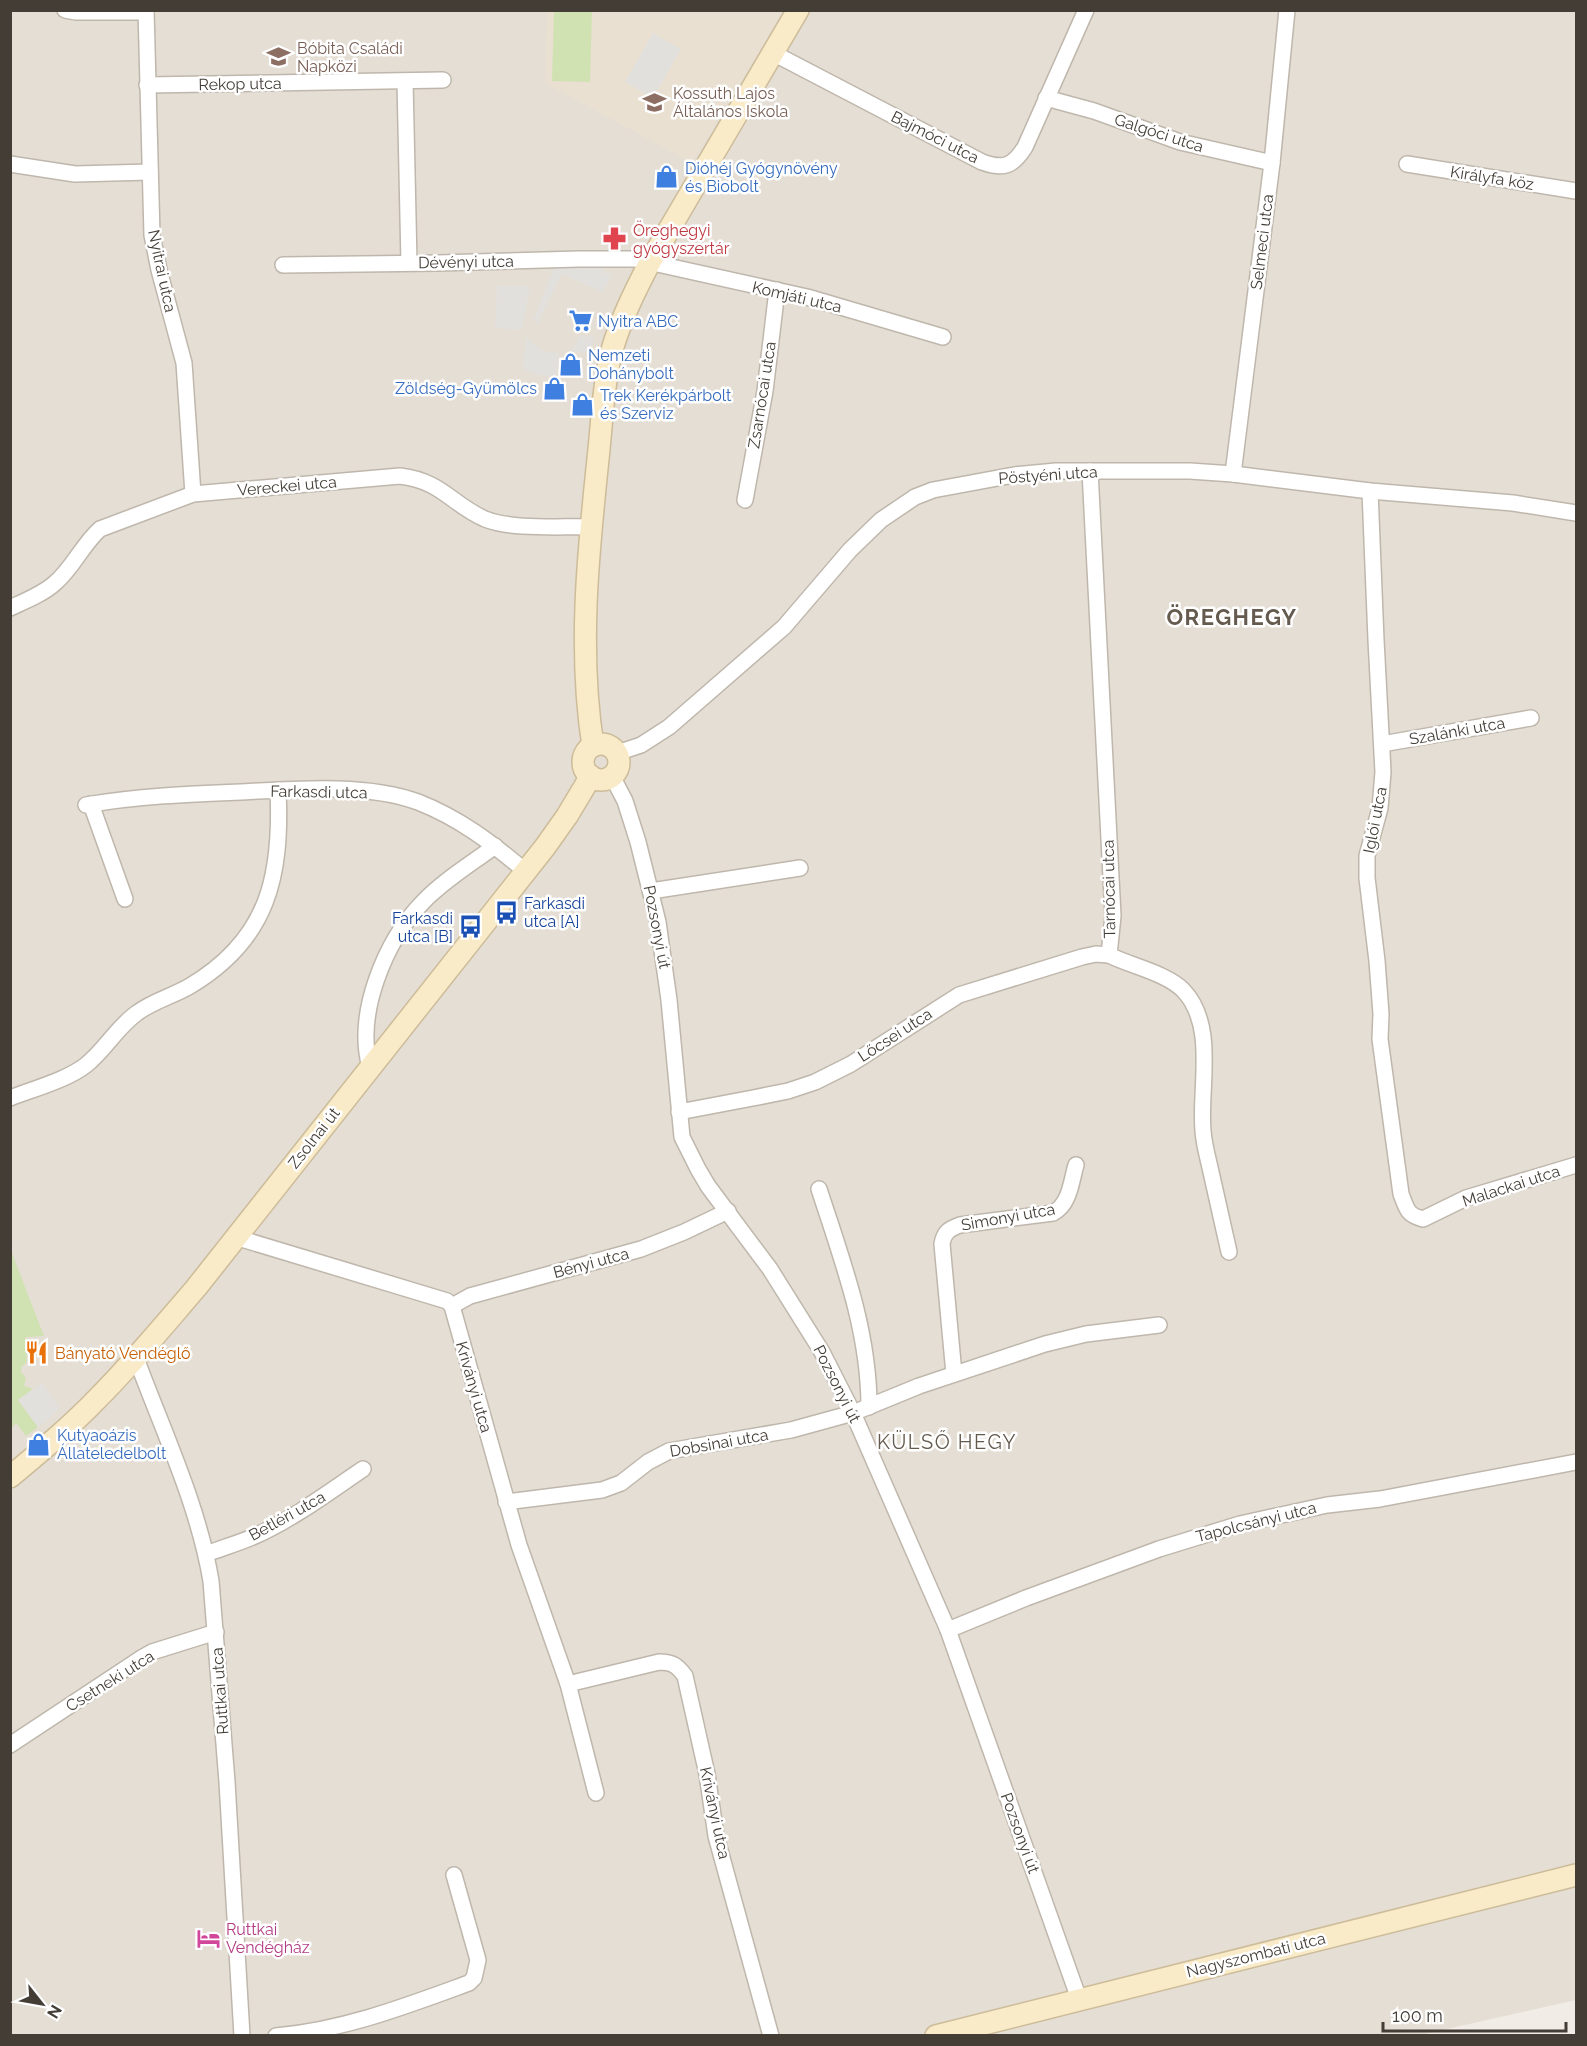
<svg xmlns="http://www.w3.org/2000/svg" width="1587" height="2046" viewBox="0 0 1587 2046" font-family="Raleway,sans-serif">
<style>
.residential{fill:#e5ded4}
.education{fill:#e9e0d1}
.green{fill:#d0e2b2}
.parking{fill:#e2e0dd}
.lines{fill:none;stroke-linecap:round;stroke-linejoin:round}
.street-casing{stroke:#bfb7ac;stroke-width:18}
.secondary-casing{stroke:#cdbc99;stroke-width:24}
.street{stroke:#fff;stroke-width:15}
.secondary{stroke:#f9eac8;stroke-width:21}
.labels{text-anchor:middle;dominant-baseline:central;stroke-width:5;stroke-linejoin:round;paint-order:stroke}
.education-label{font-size:16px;fill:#785e54;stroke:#fff;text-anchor:start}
.street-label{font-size:16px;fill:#433d36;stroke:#fff}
.shop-label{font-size:16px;fill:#366cbe;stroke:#fff;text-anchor:start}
.health-label{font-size:16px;fill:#be3a42;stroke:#fff;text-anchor:start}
.transit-label{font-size:16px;fill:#164399;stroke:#fff;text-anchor:start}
.food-label{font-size:16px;fill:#c56008;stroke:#fff;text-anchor:start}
.hotel-label{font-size:16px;fill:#b23c85;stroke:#fff;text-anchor:start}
.quarter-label{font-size:20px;letter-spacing:1.5px;fill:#655a4e;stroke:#fff}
.district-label{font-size:22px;font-weight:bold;letter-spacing:1.5px;fill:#655a4e;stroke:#fff}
</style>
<rect width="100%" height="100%" fill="#f1ede6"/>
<polygon class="residential" points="11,11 1576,11 1576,2000 1416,2036 11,2036"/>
<polygon class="education" points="547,11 783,11 692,163 545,83"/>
<g class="green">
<polygon points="554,11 592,11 590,82 552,81"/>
<polygon points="10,1248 44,1336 26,1337 27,1362 22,1366 21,1372 26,1378 24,1386 31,1388 32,1390 18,1400 38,1427 26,1436 16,1423 11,1428"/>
</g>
<g class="parking">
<polygon points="653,33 681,49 653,98 625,82"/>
<polygon points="604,258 602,272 612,275 603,292 562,274 538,323 533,321 558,259"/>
<polygon points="497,286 530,286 522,330 495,328"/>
<polygon points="580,336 595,337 589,352 572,352"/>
<polygon points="526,337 543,351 559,353 556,377 540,375 523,369"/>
<polygon points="42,1383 60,1409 38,1427 18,1400"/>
</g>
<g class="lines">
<defs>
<g id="street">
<polyline points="65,10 76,12 146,12"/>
<polyline points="146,10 152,235 159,270 184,363 193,494"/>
<path d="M773 53 982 162C1004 170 1013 166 1025 147L1086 10"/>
<polyline points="405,81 409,263"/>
<polyline points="147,85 443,80"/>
<polyline points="1046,98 1094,111 1180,142 1272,163"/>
<polyline points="10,164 75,174 150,172"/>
<polyline points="1407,164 1576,191"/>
<polyline points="283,265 438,263 579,259 635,259 807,297 943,337"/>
<path d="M1090 471 1113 916 1109 955C1131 966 1166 973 1183 990 1217 1025 1199 1088 1203 1131 1204 1145 1208 1158 1211 1172 1217 1198 1223 1225 1229 1252"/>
<polyline points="1233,474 1272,163 1287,10"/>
<path d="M1370 491 1376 640 1383 772 1380 808 1367 856V878L1377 961 1381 1014 1380 1039 1401 1194C1407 1209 1407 1215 1423 1219L1466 1198 1576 1165"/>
<polyline points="745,500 765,391 777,290"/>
<path d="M10 608C25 601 43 594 55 583 73 568 82 545 100 529L193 494 400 476C442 481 451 504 485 519 512 530 561 526 591 527"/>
<polyline points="1382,744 1531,718"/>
<polyline points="617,753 641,745 669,727 784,627 850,550 881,520 915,497 933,490 1014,475 1056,471 1190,471 1233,474 1370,491 1513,503 1576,513"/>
<polyline points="612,776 625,801 638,842 658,922 669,1000 682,1137 698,1169 708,1186 770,1269 822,1352 853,1413 948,1630 1079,1999"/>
<polyline points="91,804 125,899"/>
<path d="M86 805C138 796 189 794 241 792 295 789 367 783 418 802 459 818 492 843 525 871"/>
<polyline points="651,891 800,868"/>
<path d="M370 1067C355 1014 385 941 423 902 444 880 471 864 495 846"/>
<path d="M10 1098C33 1089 67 1080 86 1065 105 1050 117 1027 137 1013 153 1001 173 996 190 986 269 939 282 875 278 790"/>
<polyline points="679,1112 753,1098 788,1091 815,1082 851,1064 959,995 1082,957 1096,954 1109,955"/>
<path d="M819 1189C842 1260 869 1330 869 1407"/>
<polyline points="235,1237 447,1301 452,1306 519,1545 568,1684 596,1793"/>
<polyline points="452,1306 470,1296 641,1249 684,1232 728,1211"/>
<path d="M136 1358C163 1431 198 1504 211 1581L227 1782 242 2036"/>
<path d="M954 1374 942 1244C944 1232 949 1229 960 1225L1053 1213C1070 1204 1071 1182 1076 1165"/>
<polyline points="506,1502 602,1490 621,1483 648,1462 669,1451 791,1430 853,1413 919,1386 1045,1344 1086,1334 1159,1325"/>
<path d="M206 1554C222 1548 239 1543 255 1536 293 1519 329 1492 363 1469"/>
<polyline points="948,1630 1026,1598 1159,1549 1240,1524 1327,1505 1380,1499 1576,1462"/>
<path d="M568 1684 659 1662C672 1662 677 1665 685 1676L707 1774 716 1836 771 2036"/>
<polyline points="10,1745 143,1657 152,1652 216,1632"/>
<path d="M276 2036C344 2030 406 2006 469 1983L474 1978 478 1960 454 1875"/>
</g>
<g id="secondary">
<circle cx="601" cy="762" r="18"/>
<path d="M593 746C578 651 588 554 598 459 602 423 603 385 612 350 621 319 635 291 650 262L798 10"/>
<path d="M10 1477C40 1452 70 1427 97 1399 132 1364 164 1325 196 1288L545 847 567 816 591 776"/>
<polyline points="936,2036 1576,1875"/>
</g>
</defs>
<use href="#street" class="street-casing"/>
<use href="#secondary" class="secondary-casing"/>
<use href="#street" class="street"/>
<use href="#secondary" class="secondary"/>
</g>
<defs>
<symbol id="school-bare" viewBox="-9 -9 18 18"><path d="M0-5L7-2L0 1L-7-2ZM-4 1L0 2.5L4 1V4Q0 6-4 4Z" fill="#8d6e63" stroke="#fff" stroke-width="2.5" paint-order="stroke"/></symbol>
<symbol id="shop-bare" viewBox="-9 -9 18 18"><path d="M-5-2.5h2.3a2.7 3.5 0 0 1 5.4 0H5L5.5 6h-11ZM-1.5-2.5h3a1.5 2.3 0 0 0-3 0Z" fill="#3f7fe0" stroke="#fff" stroke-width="2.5" paint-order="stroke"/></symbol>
<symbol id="pharmacy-bare" viewBox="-9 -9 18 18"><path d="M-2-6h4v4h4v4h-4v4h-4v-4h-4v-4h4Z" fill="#e0444e" stroke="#fff" stroke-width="2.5" paint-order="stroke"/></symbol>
<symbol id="supermarket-bare" viewBox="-9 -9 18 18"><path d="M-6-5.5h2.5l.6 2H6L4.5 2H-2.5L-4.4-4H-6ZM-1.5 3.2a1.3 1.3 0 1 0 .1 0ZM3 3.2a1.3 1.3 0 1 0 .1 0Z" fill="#3f7fe0" stroke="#fff" stroke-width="2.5" paint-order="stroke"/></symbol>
<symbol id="bus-bare" viewBox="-9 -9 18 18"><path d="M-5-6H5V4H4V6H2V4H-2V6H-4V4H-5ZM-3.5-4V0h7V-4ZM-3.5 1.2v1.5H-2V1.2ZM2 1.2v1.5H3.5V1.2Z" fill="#1a4fb4" stroke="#fff" stroke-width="2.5" paint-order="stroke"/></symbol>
<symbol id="restaurant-bare" viewBox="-9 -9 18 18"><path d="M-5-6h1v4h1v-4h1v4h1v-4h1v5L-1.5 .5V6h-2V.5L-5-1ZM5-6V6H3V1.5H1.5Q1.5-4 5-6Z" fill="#e8710a" stroke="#fff" stroke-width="2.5" paint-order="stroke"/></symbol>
<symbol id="hotel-bare" viewBox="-9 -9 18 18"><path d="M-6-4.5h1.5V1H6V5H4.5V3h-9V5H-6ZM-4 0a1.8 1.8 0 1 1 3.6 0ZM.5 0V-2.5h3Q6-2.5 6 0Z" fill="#d1479c" stroke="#fff" stroke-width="2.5" paint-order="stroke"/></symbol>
</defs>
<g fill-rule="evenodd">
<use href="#school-bare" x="262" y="40" width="33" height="33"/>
<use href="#school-bare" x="638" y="86" width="33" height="33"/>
<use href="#shop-bare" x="650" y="160" width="33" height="33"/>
<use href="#pharmacy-bare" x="598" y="222" width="33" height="33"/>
<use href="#supermarket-bare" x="564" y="304" width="33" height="33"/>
<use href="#shop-bare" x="554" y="348" width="33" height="33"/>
<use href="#shop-bare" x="538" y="372" width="33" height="33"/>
<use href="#shop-bare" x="566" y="388" width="33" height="33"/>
<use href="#bus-bare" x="490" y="896" width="33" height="33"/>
<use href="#bus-bare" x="454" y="910" width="33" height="33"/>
<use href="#restaurant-bare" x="20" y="1336" width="33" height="33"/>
<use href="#shop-bare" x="22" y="1428" width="33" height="33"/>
<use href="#hotel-bare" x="192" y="1922" width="33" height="33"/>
</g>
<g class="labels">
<g class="education-label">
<text x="297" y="48">Bóbita Családi<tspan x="297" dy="18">Napközi</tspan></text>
<text x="673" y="93">Kossuth Lajos<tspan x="673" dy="18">Általános Iskola</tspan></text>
</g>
<g class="street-label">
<text transform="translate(240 84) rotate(-1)">Rekop utca</text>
<text transform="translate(1159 133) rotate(18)">Galgóci utca</text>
<text transform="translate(935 137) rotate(27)">Bajmóci utca</text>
<text transform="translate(1492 178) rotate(9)">Királyfa köz</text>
<text transform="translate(1262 242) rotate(-83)">Selmeci utca</text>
<text transform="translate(466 262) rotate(-1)">Dévényi utca</text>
<text transform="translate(162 271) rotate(78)">Nyitrai utca</text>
<text transform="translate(797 297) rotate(13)">Komjáti utca</text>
<text transform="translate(762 395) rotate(-81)">Zsarnócai utca</text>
<text transform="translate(1048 475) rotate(-4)">Pöstyéni utca</text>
<text transform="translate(287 486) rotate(-5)">Vereckei utca</text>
<text transform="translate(1457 731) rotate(-10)">Szalánki utca</text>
<text transform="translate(319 792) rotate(1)">Farkasdi utca</text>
<text transform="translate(1375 820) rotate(-79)">Iglói utca</text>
<text transform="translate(1109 889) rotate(-91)">Tarnócai utca</text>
<text transform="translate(657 927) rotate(79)">Pozsonyi út</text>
<text transform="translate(895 1035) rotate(-33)">Lőcsei utca</text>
<text transform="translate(314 1138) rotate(-52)">Zsolnai út</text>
<text transform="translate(1511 1186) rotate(-18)">Malackai utca</text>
<text transform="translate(1008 1217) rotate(-10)">Simonyi utca</text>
<text transform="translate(591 1263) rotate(-15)">Bényi utca</text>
<text transform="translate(837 1384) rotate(63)">Pozsonyi út</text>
<text transform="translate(474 1387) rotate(74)">Kriványi utca</text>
<text transform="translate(719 1443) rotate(-10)">Dobsinai utca</text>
<text transform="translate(287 1516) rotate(-29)">Betléri utca</text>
<text transform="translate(1256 1522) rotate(-14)">Tapolcsányi utca</text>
<text transform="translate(110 1681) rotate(-32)">Csetneki utca</text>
<text transform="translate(220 1691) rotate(-94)">Ruttkai utca</text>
<text transform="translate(715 1813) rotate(78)">Kriványi utca</text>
<text transform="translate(1020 1833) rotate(70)">Pozsonyi út</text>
<text transform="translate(1256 1955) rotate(-14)">Nagyszombati utca</text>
</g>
<g class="shop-label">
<text x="685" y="168">Dióhéj Gyógynövény<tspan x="685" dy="18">és Biobolt</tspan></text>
<text x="598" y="321">Nyitra ABC</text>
<text x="588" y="355">Nemzeti<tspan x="588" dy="18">Dohánybolt</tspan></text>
<text x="537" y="388" text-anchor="end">Zöldség-Gyümölcs</text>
<text x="600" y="395">Trek Kerékpárbolt<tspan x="600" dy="18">és Szerviz</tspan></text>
<text x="57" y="1435">Kutyaoázis<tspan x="57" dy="18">Állateledelbolt</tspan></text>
</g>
<g class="health-label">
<text x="633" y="230">Öreghegyi<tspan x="633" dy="18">gyógyszertár</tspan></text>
</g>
<g class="transit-label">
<text x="524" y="903">Farkasdi<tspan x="524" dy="18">utca [A]</tspan></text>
<text x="453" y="918" text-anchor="end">Farkasdi<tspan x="453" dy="18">utca [B]</tspan></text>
</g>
<g class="food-label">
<text x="55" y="1353">Bányató Vendéglő</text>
</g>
<g class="hotel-label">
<text x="226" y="1929">Ruttkai<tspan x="226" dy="18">Vendégház</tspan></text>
</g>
<g class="quarter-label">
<text x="947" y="1442">KÜLSŐ HEGY</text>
</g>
<g class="district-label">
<text x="1232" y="617">ÖREGHEGY</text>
</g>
</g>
<rect width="1587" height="2046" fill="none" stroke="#433d36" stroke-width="24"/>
<g transform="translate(42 2004) rotate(121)" stroke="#ffffff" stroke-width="4.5" paint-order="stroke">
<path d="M0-4.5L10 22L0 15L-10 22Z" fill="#433d36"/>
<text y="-9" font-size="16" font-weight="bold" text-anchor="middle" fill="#433d36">N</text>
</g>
<path d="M1383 2022v9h183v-9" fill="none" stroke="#433d36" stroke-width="3"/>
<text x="1392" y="2022" font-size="18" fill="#433d36" stroke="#ffffff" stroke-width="4.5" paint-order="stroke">100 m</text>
</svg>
